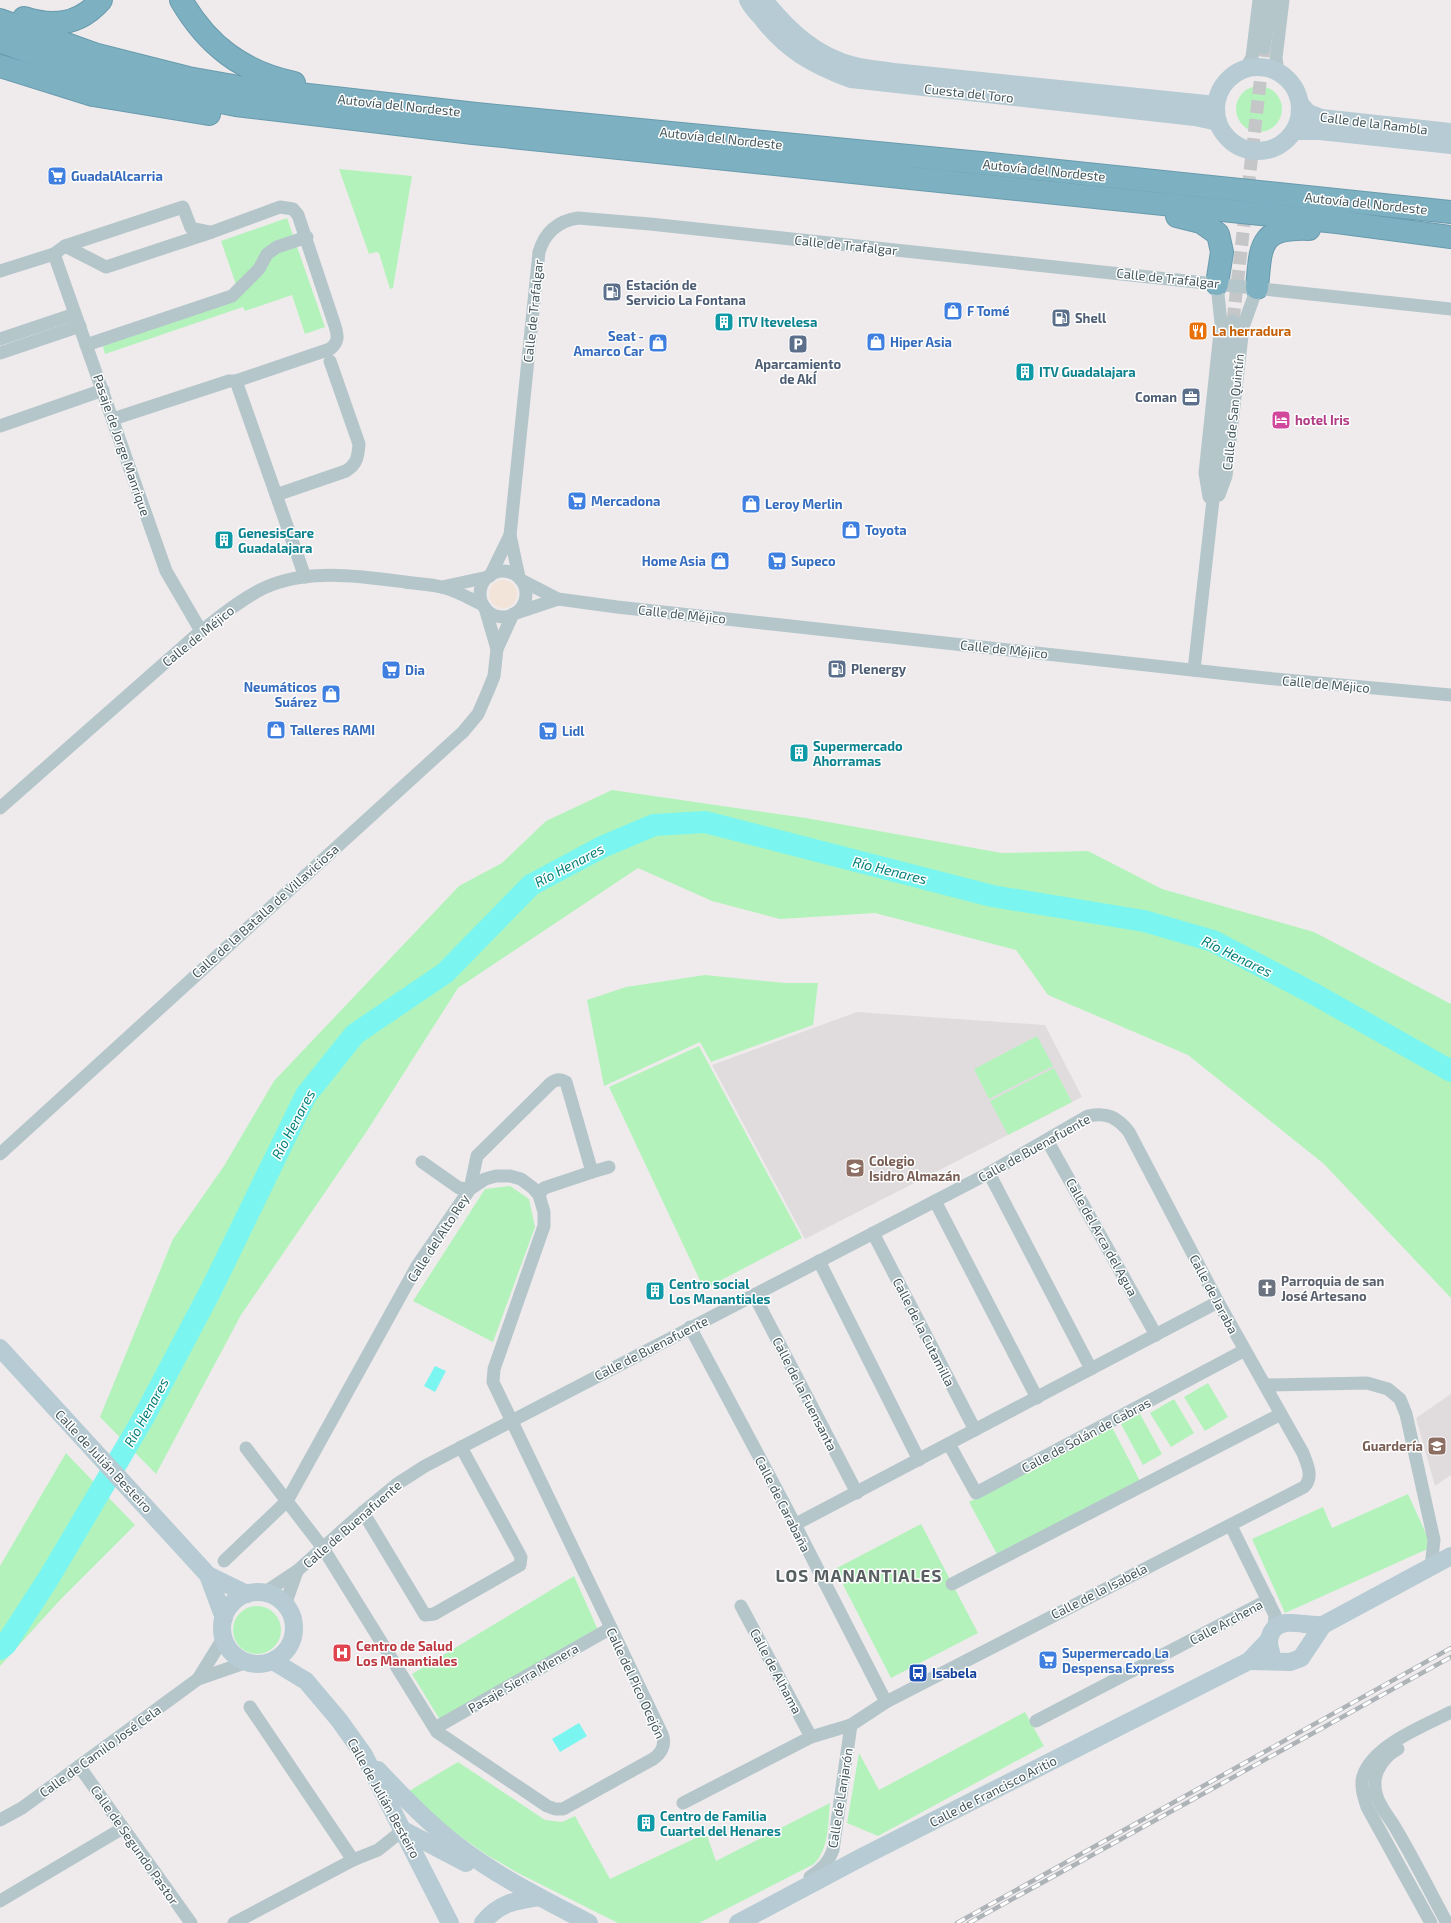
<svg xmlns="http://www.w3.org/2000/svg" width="1451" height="1923" viewBox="0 0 1451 1923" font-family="'Exo 2',sans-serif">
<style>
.education{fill:#e0dcde}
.green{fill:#b3f3bb}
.sand{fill:#f3e4d9}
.water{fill:#7bf5f0}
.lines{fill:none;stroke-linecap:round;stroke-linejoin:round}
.river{stroke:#7bf5f0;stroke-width:22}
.street-tunnel{stroke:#c4c6c8;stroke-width:13;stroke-dasharray:13 6;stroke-linecap:butt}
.highway-casing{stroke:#689bad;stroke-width:24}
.street{stroke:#b5c6cb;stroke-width:13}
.secondary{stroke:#b6cbd3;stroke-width:18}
.highway{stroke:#7db0c1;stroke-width:22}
.rail-casing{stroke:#adb3b7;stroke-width:4.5}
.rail{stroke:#fff;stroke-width:3;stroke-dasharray:9;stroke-linecap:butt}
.labels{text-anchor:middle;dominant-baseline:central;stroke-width:3;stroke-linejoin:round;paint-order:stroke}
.street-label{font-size:13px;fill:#42565b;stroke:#fff}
.shop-label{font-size:13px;font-weight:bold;fill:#366cbe;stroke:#fff;text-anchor:start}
.service-label{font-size:13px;font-weight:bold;fill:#4e5e75;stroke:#fff;text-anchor:start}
.culture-label{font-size:13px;font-weight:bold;fill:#0d838f;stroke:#fff;text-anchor:start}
.food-label{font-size:13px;font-weight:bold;fill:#c56008;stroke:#fff;text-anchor:start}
.hotel-label{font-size:13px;font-weight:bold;fill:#b23c85;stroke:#fff;text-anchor:start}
.education-label{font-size:13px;font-weight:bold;fill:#785e54;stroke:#fff;text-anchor:start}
.worship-label{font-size:13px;font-weight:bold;fill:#5b616d;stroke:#fff;text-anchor:start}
.health-label{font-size:13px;font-weight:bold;fill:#be3a42;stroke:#fff;text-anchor:start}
.transit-label{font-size:13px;font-weight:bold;fill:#164399;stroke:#fff;text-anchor:start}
.water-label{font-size:14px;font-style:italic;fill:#05807b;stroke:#fff}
.district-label{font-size:17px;font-weight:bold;letter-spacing:1px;fill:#585f61;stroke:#fff}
</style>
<rect width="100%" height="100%" fill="#efebec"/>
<g class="education">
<polygon points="857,1012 1045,1025 1082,1097 805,1239 712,1065"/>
<polygon points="1451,1394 1451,1475 1435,1486 1416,1418"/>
</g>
<g class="green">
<circle cx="1259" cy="109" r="23"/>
<polygon points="339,169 412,176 393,288 390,289 379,253 376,252 369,254"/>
<polygon points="287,218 325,327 305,334 292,295 245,311 243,307 105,354 102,343 240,296 221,241"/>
<polygon points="612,790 806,818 1002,853 1088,851 1162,889 1314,932 1451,1004 1451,1298 1324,1164 1188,1055 1048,995 1016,950 875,913 780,919 712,901 638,868 458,988 367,1131 241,1315 156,1474 100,1417 173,1239 224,1166 274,1081 459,886 502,863 546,821"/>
<polygon points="705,975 785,983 818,983 813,1025 711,1062 700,1042 604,1086 587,1000 626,987"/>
<polygon points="1037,1036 1053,1066 989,1099 974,1069"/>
<polygon points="699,1046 802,1238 704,1289 609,1087"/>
<polygon points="1054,1068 1072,1102 1008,1135 990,1101"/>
<polygon points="510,1186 529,1199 535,1227 493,1342 413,1301 485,1189"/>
<polygon points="1208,1383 1228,1417 1205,1431 1184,1397"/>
<polygon points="1174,1399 1194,1433 1171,1447 1150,1413"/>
<polygon points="1140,1414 1162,1454 1143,1465 1121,1424"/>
<polygon points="1112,1427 1140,1481 998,1556 969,1502"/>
<polygon points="66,1453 135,1525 60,1600 0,1666 0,1566"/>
<polygon points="1408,1494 1432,1547 1285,1613 1252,1539 1323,1507 1332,1528"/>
<polygon points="921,1524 978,1633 891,1678 835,1569"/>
<polygon points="574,1576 598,1630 440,1720 412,1674"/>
<circle cx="257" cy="1630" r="24"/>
<polygon points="1025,1712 1044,1746 878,1836 847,1823 859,1753 879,1790"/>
<path d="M458 1762 545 1820 562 1822 575 1816 610 1879 706 1833 716 1861 830 1803C828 1824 829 1849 814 1864L699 1923H618L518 1873 487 1855 447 1827 409 1791Z"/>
</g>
<circle class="sand" cx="503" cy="594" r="14"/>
<g class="water">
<polygon points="435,1366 446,1371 435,1392 424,1386"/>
<polygon points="579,1723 587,1736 560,1752 552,1739"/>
</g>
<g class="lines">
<polyline class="river" points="0,1649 6,1644 50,1576 144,1417 211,1290 306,1095 355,1034 445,973 531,885 602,847 654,825 705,822 992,896 1144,921 1213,941 1316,995 1451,1071"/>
<polyline class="street-tunnel" points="1233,321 1264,48"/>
<defs>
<g id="highway">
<path d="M181 0C207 45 242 72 294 83"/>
<path d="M24 18C54 28 80 24 101 0"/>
<polyline points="0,20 97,55 188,78 239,87 476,114 991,164 1451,212"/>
<polyline points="0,41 55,62 130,84 236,105 473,133 1337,222 1451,237"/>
<polyline points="0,66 93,95 209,114"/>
<polyline points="1177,216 1201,222 1218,234 1222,252 1217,284"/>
<path d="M1257 288C1261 246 1258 227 1309 229"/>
</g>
</defs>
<use href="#highway" class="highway-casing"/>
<g class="street">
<polyline points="1264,48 1271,0"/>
<polyline points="1246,68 1252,57 1259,0"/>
<polyline points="1278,72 1276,58 1283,0"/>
<polyline points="65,246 183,207 191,228 210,232"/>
<polyline points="54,254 166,571 201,631"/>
<path d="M0 271 54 254 65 246 106 267 212 232 280 207 293 209 298 215 335 326C338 336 339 342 330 349L236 381H229L113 419"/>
<polyline points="0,339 75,314"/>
<polyline points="86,345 232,296 259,269 267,254 277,247 307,237"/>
<polyline points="0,353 80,326"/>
<polyline points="236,381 305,577"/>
<polyline points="0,426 103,390"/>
<path d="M276 495 346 471C357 464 358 457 359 444L330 361"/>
<polyline points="1219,495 1226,476 1243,327 1257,288"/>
<polyline points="1209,497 1205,473 1221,323 1217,284"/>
<polyline points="510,535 519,577"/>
<circle cx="503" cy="594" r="23"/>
<path d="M490 576 510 535 511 526 539 252C545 232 558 221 578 218L650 224 1451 309"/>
<polyline points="521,580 558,599 617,607 1265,678 1451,695"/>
<polyline points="442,587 488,577"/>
<polyline points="485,608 497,649"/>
<polyline points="516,613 558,599"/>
<polyline points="1194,670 1233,321"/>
<path d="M0 808 201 631C221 616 241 599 264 588 307 568 360 576 405 582 417 584 430 584 441 587 456 590 470 599 483 605"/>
<polyline points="1047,1140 1156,1335"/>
<polyline points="0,1154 463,732 478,714 488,691 494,676 497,649 513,614"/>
<path d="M422 1162 459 1188 470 1189 477 1156 551 1083C556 1079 561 1079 566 1082L592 1172 544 1188 539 1195"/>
<polyline points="592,1172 609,1167"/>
<polyline points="989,1173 1091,1369"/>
<polyline points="935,1201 1037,1398"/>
<polyline points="873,1233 975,1430"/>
<polyline points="819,1261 919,1460"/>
<polyline points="754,1295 857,1493"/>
<polyline points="690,1327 787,1509 886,1702"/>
<polyline points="1265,1385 1367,1383 1388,1389 1400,1399 1406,1414 1434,1540 1431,1567"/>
<polyline points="949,1444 976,1493 1245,1350"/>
<polyline points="363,1512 425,1615 434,1614 520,1565 521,1557 461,1447"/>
<polyline points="794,1525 1218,1302"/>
<polyline points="1231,1526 1275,1615 1274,1629"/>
<path d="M224 1561 287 1501 417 1266 470 1189 485 1179 496 1176H510L521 1179 533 1188 539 1195 544 1212V1226L494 1369 493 1382 662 1734C666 1744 662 1753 653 1759L563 1809H555L547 1806 443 1736 437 1732 323 1548 246 1448"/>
<polyline points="952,1584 1281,1414"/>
<path d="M264 1593 297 1571 363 1512 397 1484 425 1466 989 1173 1088 1116C1107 1112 1117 1117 1129 1132L1218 1302 1303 1453C1307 1464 1314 1477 1304 1487L886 1702 851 1725 833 1850C828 1863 822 1869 810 1877"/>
<polyline points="285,1605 297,1571"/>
<polyline points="741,1606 811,1737"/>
<polyline points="198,1679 224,1637"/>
<polyline points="250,1707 353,1860"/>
<polyline points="1036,1721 1268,1600"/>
<polyline points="435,1728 611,1628"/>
<path d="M1398 1749C1386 1755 1374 1770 1375 1785 1375 1802 1388 1815 1396 1829 1414 1859 1430 1892 1447 1923"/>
<polyline points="79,1766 191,1923"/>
<polyline points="683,1803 811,1737 851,1725"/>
<polyline points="0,1820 22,1808 198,1679 247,1662"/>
<polyline points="0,1901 123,1828"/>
<polyline points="234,1923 353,1860 378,1850 403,1830"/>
<path d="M1431 1923 1367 1807C1364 1798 1360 1786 1363 1776 1373 1745 1424 1726 1451 1712"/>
</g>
<g class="secondary">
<path d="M748 0C751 6 756 12 761 17 786 50 813 65 851 79L1195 117 1218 122"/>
<path d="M764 0C788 30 816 57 855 66 868 69 881 70 894 72L1216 105"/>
<circle cx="1258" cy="109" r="42"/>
<polyline points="1301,105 1308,113 1321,118 1451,132"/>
<polyline points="1294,131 1320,131 1451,145"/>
<polyline points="0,1348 208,1575 247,1594"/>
<polyline points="208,1575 224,1618"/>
<circle cx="258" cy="1628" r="36"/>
<path d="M1271 1652C1266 1639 1271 1625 1286 1623 1298 1622 1311 1626 1323 1625"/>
<polyline points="273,1661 306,1681 339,1720 364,1755 450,1923"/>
<polyline points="1249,1661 1290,1662 1301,1658 1323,1625 1451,1556"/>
<path d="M378 1770C403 1797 429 1824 458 1846 498 1877 545 1900 589 1923"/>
<polyline points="403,1830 466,1863"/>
<path d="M483 1923C498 1903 517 1900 539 1897"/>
<polyline points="738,1923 862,1857 1249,1661 1269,1640"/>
</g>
<use href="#highway" class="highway"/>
<defs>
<g id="rail">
<polyline points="957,1923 1451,1648"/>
<polyline points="969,1923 1451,1657"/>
</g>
</defs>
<use href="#rail" class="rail-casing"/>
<use href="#rail" class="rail"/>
</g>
<defs>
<symbol id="supermarket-square" viewBox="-11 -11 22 22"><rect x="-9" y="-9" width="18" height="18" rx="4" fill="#3f7fe0" stroke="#fff"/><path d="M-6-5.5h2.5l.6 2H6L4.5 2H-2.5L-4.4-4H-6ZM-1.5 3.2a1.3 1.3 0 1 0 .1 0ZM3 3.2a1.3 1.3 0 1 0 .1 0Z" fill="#fff"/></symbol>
<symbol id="fuel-square" viewBox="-11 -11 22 22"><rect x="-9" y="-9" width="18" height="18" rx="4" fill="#5c6f8a" stroke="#fff"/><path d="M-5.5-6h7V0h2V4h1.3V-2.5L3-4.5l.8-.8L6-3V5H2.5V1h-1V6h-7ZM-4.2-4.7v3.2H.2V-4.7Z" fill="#fff"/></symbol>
<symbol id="shop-square" viewBox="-11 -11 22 22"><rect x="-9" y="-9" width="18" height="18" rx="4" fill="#3f7fe0" stroke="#fff"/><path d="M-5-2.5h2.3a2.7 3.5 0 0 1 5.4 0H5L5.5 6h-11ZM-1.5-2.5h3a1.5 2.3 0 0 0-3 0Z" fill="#fff"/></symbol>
<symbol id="building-square" viewBox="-11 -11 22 22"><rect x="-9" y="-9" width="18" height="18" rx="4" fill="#0f9aa8" stroke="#fff"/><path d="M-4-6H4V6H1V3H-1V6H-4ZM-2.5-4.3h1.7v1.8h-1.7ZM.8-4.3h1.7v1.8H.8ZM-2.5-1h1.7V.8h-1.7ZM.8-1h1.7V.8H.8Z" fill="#fff"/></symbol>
<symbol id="restaurant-square" viewBox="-11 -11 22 22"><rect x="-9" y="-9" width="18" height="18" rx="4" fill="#e8710a" stroke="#fff"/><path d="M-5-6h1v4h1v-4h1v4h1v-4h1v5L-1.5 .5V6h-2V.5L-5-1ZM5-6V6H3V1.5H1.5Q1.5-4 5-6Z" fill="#fff"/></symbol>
<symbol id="parking-square" viewBox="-11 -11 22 22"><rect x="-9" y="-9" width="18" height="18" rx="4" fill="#5c6f8a" stroke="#fff"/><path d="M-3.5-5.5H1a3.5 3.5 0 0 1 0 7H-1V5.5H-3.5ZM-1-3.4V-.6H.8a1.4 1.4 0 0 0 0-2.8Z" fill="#fff"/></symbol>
<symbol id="office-square" viewBox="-11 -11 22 22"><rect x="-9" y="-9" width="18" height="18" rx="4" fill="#5c6f8a" stroke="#fff"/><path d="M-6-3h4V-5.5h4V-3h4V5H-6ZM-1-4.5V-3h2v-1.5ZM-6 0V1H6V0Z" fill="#fff"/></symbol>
<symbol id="hotel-square" viewBox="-11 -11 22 22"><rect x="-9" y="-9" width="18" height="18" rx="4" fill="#d1479c" stroke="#fff"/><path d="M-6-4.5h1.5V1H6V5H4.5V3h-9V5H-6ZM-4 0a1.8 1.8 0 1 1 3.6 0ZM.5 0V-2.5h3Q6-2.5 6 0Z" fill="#fff"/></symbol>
<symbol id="school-square" viewBox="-11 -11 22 22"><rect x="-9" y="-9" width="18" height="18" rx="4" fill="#8d6e63" stroke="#fff"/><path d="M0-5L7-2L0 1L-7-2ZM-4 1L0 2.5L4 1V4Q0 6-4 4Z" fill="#fff"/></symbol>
<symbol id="church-square" viewBox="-11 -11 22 22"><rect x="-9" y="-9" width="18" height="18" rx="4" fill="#6b7280" stroke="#fff"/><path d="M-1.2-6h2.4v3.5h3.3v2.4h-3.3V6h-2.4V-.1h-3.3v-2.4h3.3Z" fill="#fff"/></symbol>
<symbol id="hospital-square" viewBox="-11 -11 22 22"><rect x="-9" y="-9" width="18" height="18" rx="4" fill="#e0444e" stroke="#fff"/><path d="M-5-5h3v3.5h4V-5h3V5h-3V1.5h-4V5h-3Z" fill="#fff"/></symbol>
<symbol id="bus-square" viewBox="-11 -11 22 22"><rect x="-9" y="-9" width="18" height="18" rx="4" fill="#1a4fb4" stroke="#fff"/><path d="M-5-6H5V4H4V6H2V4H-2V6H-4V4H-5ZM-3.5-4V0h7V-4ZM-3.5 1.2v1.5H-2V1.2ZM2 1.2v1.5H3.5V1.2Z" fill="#fff"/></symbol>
</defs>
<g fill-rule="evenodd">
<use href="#supermarket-square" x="46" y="165" width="22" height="22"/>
<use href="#fuel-square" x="601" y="281" width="22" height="22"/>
<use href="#shop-square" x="942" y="300" width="22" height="22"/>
<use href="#fuel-square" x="1050" y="307" width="22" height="22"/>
<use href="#building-square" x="713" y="311" width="22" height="22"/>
<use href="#restaurant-square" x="1187" y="320" width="22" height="22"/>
<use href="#shop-square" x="865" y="331" width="22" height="22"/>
<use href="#shop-square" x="647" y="332" width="22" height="22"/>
<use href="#parking-square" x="787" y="333" width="22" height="22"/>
<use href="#building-square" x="1014" y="361" width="22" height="22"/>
<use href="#office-square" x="1180" y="386" width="22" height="22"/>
<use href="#hotel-square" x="1270" y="409" width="22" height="22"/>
<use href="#supermarket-square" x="566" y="490" width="22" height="22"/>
<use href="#shop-square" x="740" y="493" width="22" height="22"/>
<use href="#shop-square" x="840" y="519" width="22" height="22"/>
<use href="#building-square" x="213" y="529" width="22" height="22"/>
<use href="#shop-square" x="709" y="550" width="22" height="22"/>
<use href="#supermarket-square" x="766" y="550" width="22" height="22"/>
<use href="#fuel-square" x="826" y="658" width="22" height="22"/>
<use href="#supermarket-square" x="380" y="659" width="22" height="22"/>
<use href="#shop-square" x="320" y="683" width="22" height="22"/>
<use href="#shop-square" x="265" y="719" width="22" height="22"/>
<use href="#supermarket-square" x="537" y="720" width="22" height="22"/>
<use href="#building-square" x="788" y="742" width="22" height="22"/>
<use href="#school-square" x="844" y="1157" width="22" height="22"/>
<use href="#church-square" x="1256" y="1277" width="22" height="22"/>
<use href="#building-square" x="644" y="1280" width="22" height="22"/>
<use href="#school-square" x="1426" y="1435" width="22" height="22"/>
<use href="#hospital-square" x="331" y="1642" width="22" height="22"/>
<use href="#supermarket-square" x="1037" y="1649" width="22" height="22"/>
<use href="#bus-square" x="907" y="1662" width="22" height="22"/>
<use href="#building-square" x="635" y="1812" width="22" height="22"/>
</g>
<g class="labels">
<g class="street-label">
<text transform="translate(969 93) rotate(6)">Cuesta del Toro</text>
<text transform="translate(399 105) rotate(6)">Autovía del Nordeste</text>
<text transform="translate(1374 123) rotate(7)">Calle de la Rambla</text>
<text transform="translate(721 138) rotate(6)">Autovía del Nordeste</text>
<text transform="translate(1044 170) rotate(6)">Autovía del Nordeste</text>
<text transform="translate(1366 203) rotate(6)">Autovía del Nordeste</text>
<text transform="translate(846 245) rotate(6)">Calle de Trafalgar</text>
<text transform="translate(1168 278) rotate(6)">Calle de Trafalgar</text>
<text transform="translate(533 311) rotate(-84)">Calle de Trafalgar</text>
<text transform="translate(1233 412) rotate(-84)">Calle de San Quintín</text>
<text transform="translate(122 445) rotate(71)">Pasaje de Jorge Manrique</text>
<text transform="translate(682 614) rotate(6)">Calle de Méjico</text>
<text transform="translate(198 636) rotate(-39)">Calle de Méjico</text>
<text transform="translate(1004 649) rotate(6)">Calle de Méjico</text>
<text transform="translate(1326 684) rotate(5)">Calle de Méjico</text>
<text transform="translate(265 911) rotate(-42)">Calle de la Batalla de Villaviciosa</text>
<text transform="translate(1034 1148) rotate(-29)">Calle de Buenafuente</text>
<text transform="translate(1102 1237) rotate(61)">Calle del Arca del Agua</text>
<text transform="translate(438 1238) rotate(-57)">Calle del Alto Rey</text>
<text transform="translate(1214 1294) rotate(62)">Calle de Jaraba</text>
<text transform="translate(924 1332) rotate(63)">Calle de la Cutamilla</text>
<text transform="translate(651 1348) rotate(-27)">Calle de Buenafuente</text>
<text transform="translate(805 1394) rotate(63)">Calle de la Fuensanta</text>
<text transform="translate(1086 1435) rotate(-28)">Calle de Solán de Cabras</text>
<text transform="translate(104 1461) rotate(47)">Calle de Julián Besteiro</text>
<text transform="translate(783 1504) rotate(63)">Calle de Carabaña</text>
<text transform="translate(352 1524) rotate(-41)">Calle de Buenafuente</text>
<text transform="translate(1099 1591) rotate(-27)">Calle de la Isabela</text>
<text transform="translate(1226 1622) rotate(-28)">Calle Archena</text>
<text transform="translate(776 1671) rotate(62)">Calle de Alhama</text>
<text transform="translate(523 1678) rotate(-30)">Pasaje Sierra Menera</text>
<text transform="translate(636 1683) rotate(65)">Calle del Pico Ocejón</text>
<text transform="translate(100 1751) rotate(-36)">Calle de Camilo José Cela</text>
<text transform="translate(993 1791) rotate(-27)">Calle de Francisco Aritio</text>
<text transform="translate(384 1798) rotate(61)">Calle de Julián Besteiro</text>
<text transform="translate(840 1798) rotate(-81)">Calle de Lanjarón</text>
<text transform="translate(135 1845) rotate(55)">Calle de Segundo Pastor</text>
</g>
<g class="shop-label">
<text x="71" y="176">GuadalAlcarria</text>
<text x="967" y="311">F Tomé</text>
<text x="644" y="336" text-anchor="end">Seat -<tspan x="644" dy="15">Amarco Car</tspan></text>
<text x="890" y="342">Hiper Asia</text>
<text x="591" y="501">Mercadona</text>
<text x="765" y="504">Leroy Merlin</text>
<text x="865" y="530">Toyota</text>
<text x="706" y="561" text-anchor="end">Home Asia</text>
<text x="791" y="561">Supeco</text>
<text x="405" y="670">Dia</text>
<text x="317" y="687" text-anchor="end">Neumáticos<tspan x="317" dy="15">Suárez</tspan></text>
<text x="290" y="730">Talleres RAMI</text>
<text x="562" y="731">Lidl</text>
<text x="1062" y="1653">Supermercado La<tspan x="1062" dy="15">Despensa Express</tspan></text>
</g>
<g class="service-label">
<text x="626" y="285">Estación de<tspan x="626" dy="15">Servicio La Fontana</tspan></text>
<text x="1075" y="318">Shell</text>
<text x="798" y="364" text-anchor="middle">Aparcamiento<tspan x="798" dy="15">de AkÍ</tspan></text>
<text x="1177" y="397" text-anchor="end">Coman</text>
<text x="851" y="669">Plenergy</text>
</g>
<g class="culture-label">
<text x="738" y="322">ITV Itevelesa</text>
<text x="1039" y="372">ITV Guadalajara</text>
<text x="238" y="533">GenesisCare<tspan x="238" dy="15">Guadalajara</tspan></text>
<text x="813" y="746">Supermercado<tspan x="813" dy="15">Ahorramas</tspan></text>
<text x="669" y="1284">Centro social<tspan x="669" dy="15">Los Manantiales</tspan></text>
<text x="660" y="1816">Centro de Familia<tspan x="660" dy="15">Cuartel del Henares</tspan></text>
</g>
<g class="food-label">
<text x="1212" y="331">La herradura</text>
</g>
<g class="hotel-label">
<text x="1295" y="420">hotel Iris</text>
</g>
<g class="education-label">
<text x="869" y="1161">Colegio<tspan x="869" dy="15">Isidro Almazán</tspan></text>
<text x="1423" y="1446" text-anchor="end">Guardería</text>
</g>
<g class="worship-label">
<text x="1281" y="1281">Parroquia de san<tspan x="1281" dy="15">José Artesano</tspan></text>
</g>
<g class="health-label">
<text x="356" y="1646">Centro de Salud<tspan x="356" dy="15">Los Manantiales</tspan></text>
</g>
<g class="transit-label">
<text x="932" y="1673">Isabela</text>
</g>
<g class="water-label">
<text transform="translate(569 865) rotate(-28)">Río Henares</text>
<text transform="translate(890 870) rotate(14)">Río Henares</text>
<text transform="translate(1237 956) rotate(26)">Río Henares</text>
<text transform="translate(293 1124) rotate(-62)">Río Henares</text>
<text transform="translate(146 1412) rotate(-61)">Río Henares</text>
</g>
<g class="district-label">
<text x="859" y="1575">LOS MANANTIALES</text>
</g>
</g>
</svg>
